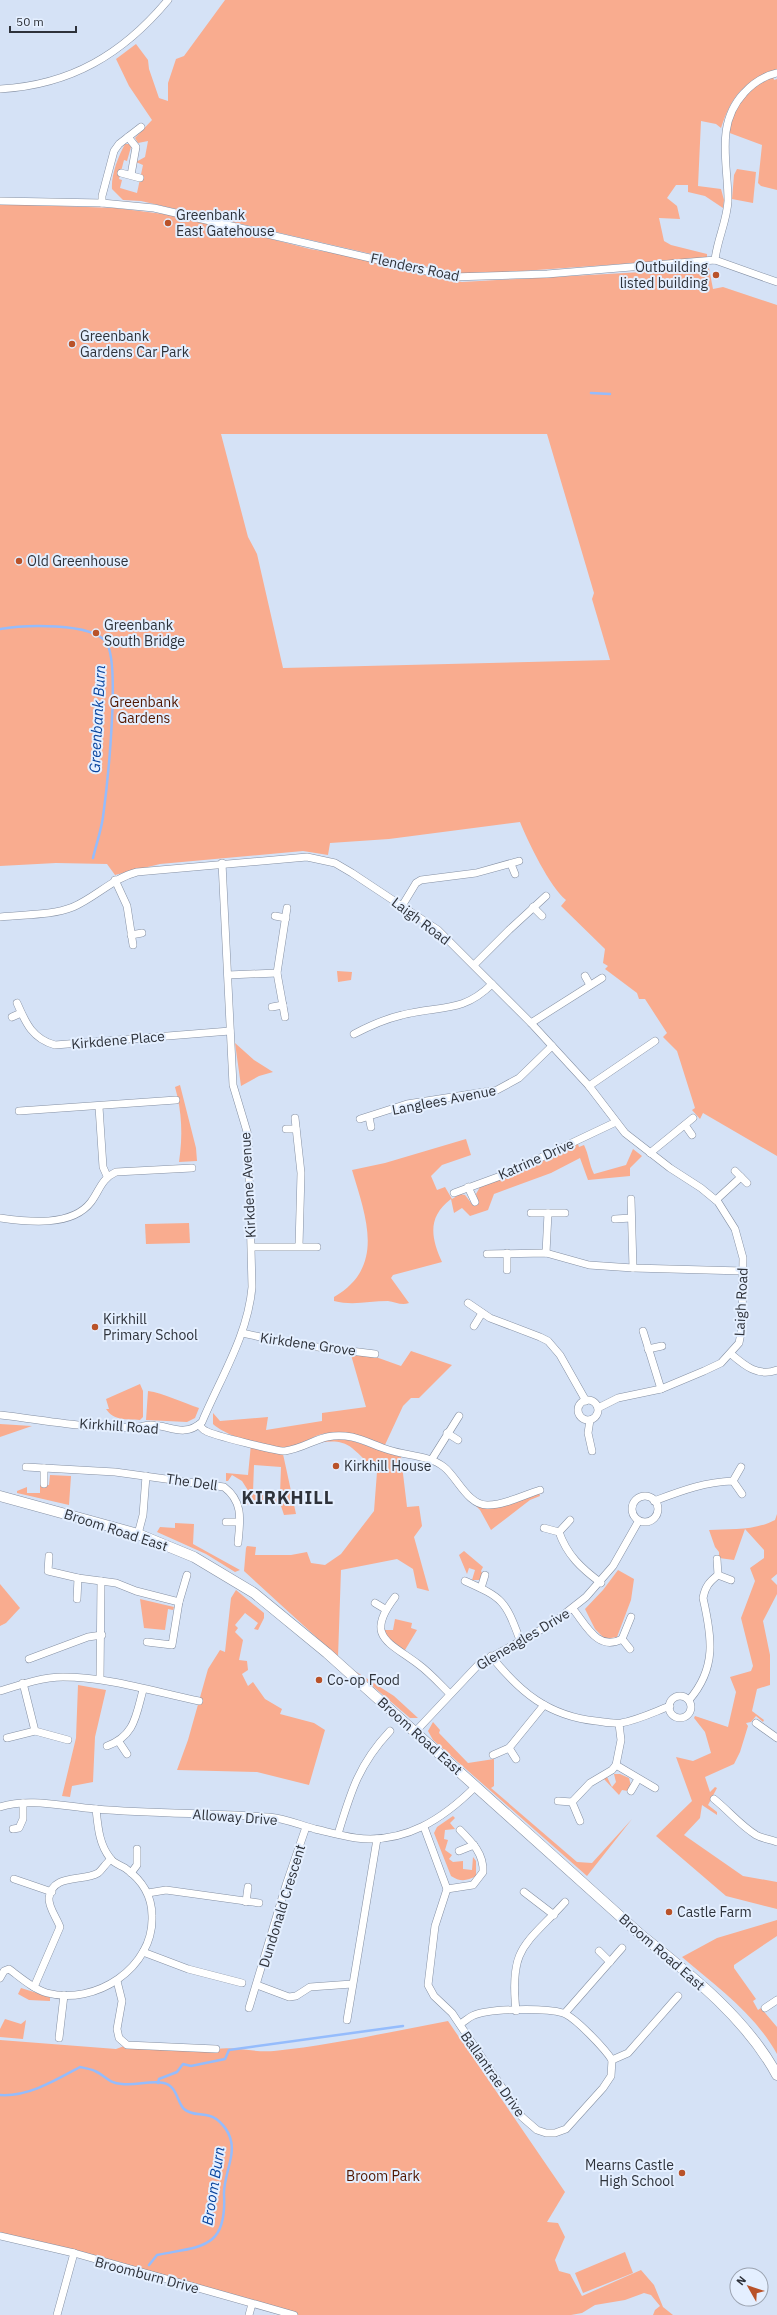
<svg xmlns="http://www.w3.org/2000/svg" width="777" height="2315" viewBox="0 0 777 2315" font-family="'IBM Plex Sans',sans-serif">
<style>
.green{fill:#f9ac8f;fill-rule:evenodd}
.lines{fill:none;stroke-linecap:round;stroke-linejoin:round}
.stream{stroke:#95bcfc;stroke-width:2.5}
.street-casing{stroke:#8590a3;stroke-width:8}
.secondary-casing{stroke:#8590a3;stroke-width:11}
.street{stroke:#fff;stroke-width:7}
.secondary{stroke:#fff;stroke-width:10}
.poi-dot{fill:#b95229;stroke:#e4efff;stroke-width:1.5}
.labels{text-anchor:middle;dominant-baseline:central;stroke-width:4;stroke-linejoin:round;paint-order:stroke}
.poi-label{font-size:14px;fill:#2e323a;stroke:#e4efff;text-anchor:start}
.street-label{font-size:14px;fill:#2e323a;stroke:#e4efff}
.park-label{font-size:14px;fill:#511700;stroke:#e4efff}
.water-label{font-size:15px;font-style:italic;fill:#0a459e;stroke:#e4efff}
.district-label{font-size:18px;font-weight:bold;letter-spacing:1px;fill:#2e323a;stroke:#e4efff}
</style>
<rect width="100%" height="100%" fill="#d5e2f6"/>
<g class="green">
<path d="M225 0H777V70C744 81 732 95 721 128L716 124 701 121 698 186 721 189 724 200 723 208 705 196 688 192V185H676L667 198 677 206 680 219 659 218 664 241 671 245 707 254V258L492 273H454L141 201 123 200 112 189C111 175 118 157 125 144H129L131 147 127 161 124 160 119 179 122 180 120 188 137 193 143 165 136 162 145 157 148 141 138 143 135 138 152 120 129 86 116 59 136 44 148 60 149 69 159 98 168 101V83L176 59 184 56Z"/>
<path d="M773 76 774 80 777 79V190L761 186 758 183 762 145 727 132C739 100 743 93 773 76Z"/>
<polygon points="737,169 756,172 753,203 732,199 734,175"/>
<path d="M0 204 116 208 187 217 310 249 380 261 433 277 462 282 643 272 662 268 708 263 713 289 723 287 777 305V1156L703 1113 700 1119 692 1110 695 1108 677 1051 663 1037 667 1033 645 999H639L637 993 605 969 608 966 603 963 605 949 561 906 566 900C550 887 528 842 520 822L389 839 330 843 328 855 303 851 160 864 115 875 107 864 56 863 0 866ZM221 434H547L594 593 592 599 610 660 283 668 257 554 248 537Z"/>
<polygon points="337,971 352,972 351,980 338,982"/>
<polygon points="235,1043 254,1060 273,1072 259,1076 241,1086"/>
<path d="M180 1085 196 1148 197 1161 179 1162C183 1136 182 1112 175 1087Z"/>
<path d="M466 1139 471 1155 442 1165 431 1176 437 1190 445 1187 452 1199 460 1194 465 1195 472 1204 478 1201 476 1194 480 1187 524 1170 578 1144 579 1147 584 1145C589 1155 589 1164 594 1174L626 1165 633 1149 642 1156 630 1168V1176L588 1180 580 1158 551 1173 494 1194 488 1210 470 1216 462 1208 454 1213 451 1199C427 1217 431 1238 442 1262L393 1275 391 1278 409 1303C402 1306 395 1302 388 1301 369 1301 353 1306 334 1301V1297C386 1267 366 1217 352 1170L385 1163Z"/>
<polygon points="189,1223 190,1243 146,1244 145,1224"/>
<path d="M411 1351 452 1365 419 1398H411L403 1406 384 1447C367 1441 346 1431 328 1433 312 1434 300 1448 285 1449 269 1450 224 1435 213 1424V1413L220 1421 268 1417 266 1430 322 1421V1413L366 1407 351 1355 373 1356 401 1366Z"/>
<path d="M140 1384 143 1391V1417L140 1420C127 1419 114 1421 106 1409H109L106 1399Z"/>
<path d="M148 1391C163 1393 184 1403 199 1408L195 1418 187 1422 146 1420Z"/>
<polygon points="0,1424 32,1426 0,1437"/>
<path d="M344 1438 401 1457 407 1507 419 1506 422 1526 414 1537 429 1591 417 1588 413 1569 397 1559 341 1570 338 1657 244 1571 246 1548 247 1546 256 1547 255 1555H291L307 1552 311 1563 325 1565 341 1554 374 1511 377 1472C369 1465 361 1455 352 1448 333 1433 304 1448 283 1454L296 1514 284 1515 280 1503 255 1502 246 1505 242 1496 249 1492 242 1481 232 1475 228 1481H226V1473L248 1475 251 1444 275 1452 324 1440ZM254 1465 281 1467 280 1494 253 1492Z"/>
<polygon points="50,1475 71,1476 69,1505 17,1493 17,1491 27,1487 27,1493 40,1493 40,1485 49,1485"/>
<polygon points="539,1492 540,1496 530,1500 491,1530 480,1510 473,1503 487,1508"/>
<path d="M777 1514V1574L771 1579 777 1585V1594L763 1621 770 1655V1685L757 1689 752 1711 764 1720 763 1722 756 1716 751 1722 746 1723 748 1726 740 1752 734 1764 705 1777 710 1792 715 1787 717 1788 708 1805 717 1812V1815L702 1805 700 1818 684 1835 743 1876 777 1882V1909L726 1896 656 1836 692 1801 676 1757 693 1761 711 1753 705 1732 694 1718 695 1716 728 1727 736 1692 730 1677 751 1671 753 1666 741 1618 755 1581 750 1568 764 1558V1550L745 1529 734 1560 719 1558V1552L715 1547 709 1530C731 1529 754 1531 775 1520Z"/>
<polygon points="175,1523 194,1524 193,1544 240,1570 235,1572 206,1554 157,1532 160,1527 175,1528"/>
<polygon points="464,1551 483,1567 481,1571 483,1575 479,1580 472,1580 475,1570 469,1568 467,1574 459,1555"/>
<polygon points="618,1570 634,1579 631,1600 617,1637 605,1639 595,1629 585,1609 603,1590"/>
<polygon points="0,1584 20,1608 6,1623 0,1626"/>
<polygon points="236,1590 264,1613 264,1618 258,1630 254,1629 258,1623 245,1613 235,1625 238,1628 235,1632 243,1640 239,1660 247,1661 248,1670 242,1674 248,1686 253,1682 265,1699 282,1709 280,1714 314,1723 325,1730 309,1785 257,1772 177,1770 188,1740 208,1669 220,1650 225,1652 231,1598"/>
<polygon points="140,1599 174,1607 173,1610 168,1609 165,1630 144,1628"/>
<polygon points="395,1619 412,1623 411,1628 417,1630 405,1650 390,1641 383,1630 393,1630"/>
<polygon points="355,1671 394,1696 418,1718 410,1718"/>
<polygon points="78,1685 106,1690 95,1737 93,1782 72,1786 70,1797 62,1796 76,1738"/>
<polygon points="433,1722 440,1730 439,1733 468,1763 494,1759 494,1786 491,1788 577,1862 592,1863 632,1819 587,1876 433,1740 428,1731"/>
<polygon points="614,1774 620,1774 629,1778 631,1786 628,1791 622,1790 619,1795 603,1778 607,1777 612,1787 616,1782"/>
<path d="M453 1816 455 1818 450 1823 455 1829 445 1830 444 1839 448 1840 445 1850 452 1855 449 1859 453 1862 463 1861V1869L472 1870 473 1857 476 1861V1876C467 1881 460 1882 451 1876L434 1833 437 1827Z"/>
<path d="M777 1920V1936L734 1965V1968L756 1999 753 2001 758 2010 761 2008 777 2027V2054C755 2014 716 1986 682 1957L717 1938Z"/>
<polygon points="21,1988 50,1997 50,2001 29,2000 18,1994"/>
<polygon points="5,2019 21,2024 26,2020 23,2039 0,2037 0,2029"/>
<path d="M448 2021 565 2192 547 2222 558 2223 565 2237 555 2260 559 2271 570 2274 582 2296 641 2270 654 2285 663 2307 673 2315H653L655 2310 660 2306 651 2295 644 2293 625 2300 595 2305 582 2313 571 2315H294L0 2236V2040L116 2049 127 2045 216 2049C236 2046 254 2053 274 2051 332 2045 390 2032 448 2021Z"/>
<polygon points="625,2252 633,2273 583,2293 575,2273"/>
</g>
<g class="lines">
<g class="stream">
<polyline points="591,393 610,394"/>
<path d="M0 629C23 625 91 622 106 642 121 662 107 788 103 817 101 831 96 845 93 858"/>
<polyline points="158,2083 159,2079 177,2072 183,2064 191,2066 225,2059 229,2050 403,2026"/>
<path d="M0 2095C28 2097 56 2080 80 2067 85 2068 91 2069 95 2071 106 2076 108 2083 122 2084 136 2086 150 2080 164 2083 177 2086 177 2102 184 2109 192 2116 201 2113 210 2116 220 2119 229 2131 231 2141 235 2157 223 2178 224 2195 227 2250 200 2246 157 2255L149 2265"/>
</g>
<defs>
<g id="street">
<path d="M0 89C71 85 123 54 168 0"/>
<polyline points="128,137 136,147 131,175"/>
<polyline points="121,173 140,178"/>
<polyline points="0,201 102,203 154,208 452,277 547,274 715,260 777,282"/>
<polyline points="102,203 102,196 114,151 119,144 141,127"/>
<path d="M715 260C717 240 727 221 728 201 728 163 715 124 744 93 752 84 764 76 777 73"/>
<polyline points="511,864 515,874"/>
<polyline points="115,880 127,906 133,945"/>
<polyline points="402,906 416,883 421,880 476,873 519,861"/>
<polyline points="533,907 542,916"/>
<polyline points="275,916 286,918"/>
<path d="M0 917C24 914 50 916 73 907 96 897 113 878 137 872L307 857 335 863 352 873 438 930 531 1023 589 1086 625 1133 670 1168 701 1188 718 1202 735 1229 743 1258 742 1328 739 1343 721 1363 704 1371 661 1389 618 1398 598 1408"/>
<polyline points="131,935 142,933"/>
<polyline points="474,965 509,930 546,896"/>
<polyline points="228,975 277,973"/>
<polyline points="585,976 590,985"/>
<path d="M17 1003C26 1024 33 1039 55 1045L230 1031"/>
<polyline points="272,1007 283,1005"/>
<polyline points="12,1017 21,1013"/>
<polyline points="285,1017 277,973 287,908"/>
<polyline points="531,1023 602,978"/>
<path d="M354 1034C369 1026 385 1019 402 1015 439 1005 462 1014 492 984"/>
<polyline points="589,1086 655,1041"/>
<polyline points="99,1107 103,1167 107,1176"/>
<polyline points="19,1111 176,1100"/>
<polyline points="369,1117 371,1127"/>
<polyline points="295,1118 301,1173 299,1246"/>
<polyline points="360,1119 407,1104 497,1090 519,1078 552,1046"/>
<polyline points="685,1125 692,1135"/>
<polyline points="286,1129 296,1129"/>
<polyline points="650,1153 693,1118"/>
<polyline points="735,1171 747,1183"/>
<polyline points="468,1187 475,1202"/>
<polyline points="454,1193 506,1174 616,1122"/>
<polyline points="631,1199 633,1268"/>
<polyline points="716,1200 741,1177"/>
<polyline points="531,1213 565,1213"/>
<path d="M0 1218C28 1222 72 1227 91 1202 100 1190 101 1179 116 1172L192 1168"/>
<polyline points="615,1219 631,1218"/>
<polyline points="252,1247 317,1247"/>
<polyline points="507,1253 507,1270"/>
<polyline points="546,1253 548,1213"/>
<polyline points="487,1254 546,1253 589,1265 633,1268 743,1271"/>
<polyline points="468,1303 490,1318 540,1337 548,1341 560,1355 586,1401"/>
<polyline points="474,1326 482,1313"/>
<polyline points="643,1331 661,1389"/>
<polyline points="242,1333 293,1344 375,1354"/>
<polyline points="648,1349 662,1346"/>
<path d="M731 1354C745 1366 758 1377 777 1370"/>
<circle cx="588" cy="1410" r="10"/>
<path d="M0 1415C45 1420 93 1430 138 1427 142 1427 146 1425 150 1425 168 1424 183 1439 202 1422 220 1379 248 1335 252 1287L248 1135 233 1085 222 863"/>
<polyline points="590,1420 588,1433 592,1451"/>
<path d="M199 1425C201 1427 203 1430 206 1431 212 1435 280 1452 285 1451 311 1447 321 1431 352 1437 365 1440 376 1446 389 1450 407 1456 429 1455 444 1467 457 1477 468 1506 488 1505 505 1505 524 1495 540 1490"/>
<polyline points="447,1433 458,1440"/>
<polyline points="432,1459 459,1416"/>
<path d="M26 1467 115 1472 224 1487C244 1502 240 1521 238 1543"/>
<polyline points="733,1481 741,1467"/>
<polyline points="44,1484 44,1468"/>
<circle cx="645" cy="1509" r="13"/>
<path d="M654 1501C681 1491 704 1482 733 1481L742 1494"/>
<polyline points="226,1522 239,1522"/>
<path d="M544 1528 559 1532C567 1555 581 1568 601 1583"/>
<polyline points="559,1532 570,1520"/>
<polyline points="138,1534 143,1515 146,1476"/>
<polyline points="49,1556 48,1571 78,1578 116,1583 136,1591 179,1602 172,1645 147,1642"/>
<polyline points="717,1559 718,1575"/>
<path d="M465 1581C503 1598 505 1600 520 1640"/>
<polyline points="481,1588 485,1575"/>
<path d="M395 1597C365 1636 387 1641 418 1664 429 1672 439 1683 449 1693"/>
<polyline points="77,1599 78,1578"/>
<polyline points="179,1602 187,1575"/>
<polyline points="375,1603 385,1609"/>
<path d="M573 1609C586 1625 598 1652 622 1639L631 1617"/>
<polyline points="622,1639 630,1649"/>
<path d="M491 1656C520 1692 548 1716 596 1721 604 1722 613 1724 621 1723 638 1720 654 1712 670 1706"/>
<polyline points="29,1659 88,1637 102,1635"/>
<polyline points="100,1679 101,1581"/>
<polyline points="23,1683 35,1731"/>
<path d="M0 1691C19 1685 42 1677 63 1677 108 1677 155 1692 199 1701"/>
<circle cx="680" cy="1707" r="11"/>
<path d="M689 1700C717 1668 712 1637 703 1598 705 1587 709 1582 718 1575L731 1580"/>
<polyline points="756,1723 777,1738"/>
<polyline points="415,1732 479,1664 553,1623 586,1597 613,1566 638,1522"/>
<polyline points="7,1738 35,1731 68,1740"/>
<polyline points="119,1742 127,1754"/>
<path d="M107 1746C135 1736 136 1715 143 1690"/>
<polyline points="509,1748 516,1759"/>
<polyline points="493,1755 509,1748 544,1705"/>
<polyline points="616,1765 655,1788"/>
<polyline points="631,1791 638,1779"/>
<path d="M714 1799C729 1811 740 1825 756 1835 763 1839 770 1839 777 1842"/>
<polyline points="558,1801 572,1802"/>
<path d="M0 1807C30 1797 65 1807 96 1809 153 1814 211 1813 268 1817 284 1818 300 1825 315 1829 328 1832 342 1836 356 1838 405 1844 443 1819 476 1786"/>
<polyline points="580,1821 572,1802 590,1783 612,1770 616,1765 621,1740 619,1724"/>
<polyline points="424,1827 447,1889 435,1926 428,1985 434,1996 452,2013 522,2117 537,2130 546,2133 555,2133 566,2129 603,2088 611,2076 612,2060 628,2053 678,1996"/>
<polyline points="13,1829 19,1828 23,1819 23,1803"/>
<path d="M338 1834C351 1791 359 1764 390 1731"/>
<polyline points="459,1851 474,1845"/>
<polyline points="131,1873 137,1865 137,1849"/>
<polyline points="14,1879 52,1892"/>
<path d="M447 1889 473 1885 483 1872C484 1854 472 1842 460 1830"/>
<polyline points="524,1892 554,1915"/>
<polyline points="148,1893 166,1890 259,1903"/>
<polyline points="246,1902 248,1887"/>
<polyline points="599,1951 610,1962"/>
<polyline points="143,1952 188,1969 242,1983"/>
<path d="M0 1978 4 1971 9 1969C20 1977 33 1989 47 1993 95 2006 154 1968 152 1916 152 1895 142 1880 125 1868 120 1865 113 1863 110 1858 99 1844 98 1827 96 1809"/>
<polyline points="117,1981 122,2001 117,2029 119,2038 127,2045 216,2049"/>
<polyline points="257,1985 289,1997 296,1996 310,1987 352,1984"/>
<path d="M34 1987 60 1927C57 1918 48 1907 49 1898 52 1873 83 1882 98 1873 102 1870 106 1863 111 1859"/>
<polyline points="249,2008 286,1885 306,1827"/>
<polyline points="765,2008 777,2000"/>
<path d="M516 2011C509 1946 526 1945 565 1902"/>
<polyline points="565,2013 622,1948"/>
<polyline points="347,2020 377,1839"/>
<path d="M460 2024C464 2022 468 2018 472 2016 489 2008 546 2008 563 2013 575 2017 605 2049 612 2060"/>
<polyline points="59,2038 64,1995"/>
<polyline points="0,2236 74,2253 294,2315"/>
<polyline points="57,2315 74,2253"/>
<polyline points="249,2315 252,2304"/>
</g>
<path id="secondary" d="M0 1496 138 1534 194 1557 254 1593 327 1653 641 1935C691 1975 746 2018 777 2075"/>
</defs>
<use href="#street" class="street-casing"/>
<use href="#secondary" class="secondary-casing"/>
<use href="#street" class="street"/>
<use href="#secondary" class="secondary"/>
</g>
<g class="poi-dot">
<circle cx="168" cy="223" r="4"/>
<circle cx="716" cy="275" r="4"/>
<circle cx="72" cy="344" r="4"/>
<circle cx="19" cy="561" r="4"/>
<circle cx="96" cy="633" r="4"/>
<circle cx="95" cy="1327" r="4"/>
<circle cx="336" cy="1466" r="4"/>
<circle cx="319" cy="1680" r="4"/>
<circle cx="669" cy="1912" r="4"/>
<circle cx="682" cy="2173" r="4"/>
</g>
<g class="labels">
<g class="poi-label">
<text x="176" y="215">Greenbank<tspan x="176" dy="16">East Gatehouse</tspan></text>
<text x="708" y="267" text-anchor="end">Outbuilding<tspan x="708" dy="16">listed building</tspan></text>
<text x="80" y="336">Greenbank<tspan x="80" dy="16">Gardens Car Park</tspan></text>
<text x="27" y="561">Old Greenhouse</text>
<text x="104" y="625">Greenbank<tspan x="104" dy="16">South Bridge</tspan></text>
<text x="103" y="1319">Kirkhill<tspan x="103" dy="16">Primary School</tspan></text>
<text x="344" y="1466">Kirkhill House</text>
<text x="327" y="1680">Co-op Food</text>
<text x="677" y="1912">Castle Farm</text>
<text x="674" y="2165" text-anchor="end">Mearns Castle<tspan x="674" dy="16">High School</tspan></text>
</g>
<g class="street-label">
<text transform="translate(415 267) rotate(12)">Flenders Road</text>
<text transform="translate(421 921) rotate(37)">Laigh Road</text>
<text transform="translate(118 1040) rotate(-5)">Kirkdene Place</text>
<text transform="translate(444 1100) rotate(-11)">Langlees Avenue</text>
<text transform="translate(536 1159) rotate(-24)">Katrine Drive</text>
<text transform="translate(248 1185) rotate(-93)">Kirkdene Avenue</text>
<text transform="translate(741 1302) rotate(-87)">Laigh Road</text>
<text transform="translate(308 1344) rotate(8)">Kirkdene Grove</text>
<text transform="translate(119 1426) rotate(4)">Kirkhill Road</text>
<text transform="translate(192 1482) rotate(8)">The Dell</text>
<text transform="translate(116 1530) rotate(18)">Broom Road East</text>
<text transform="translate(523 1639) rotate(-31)">Gleneagles Drive</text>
<text transform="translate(420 1736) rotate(42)">Broom Road East</text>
<text transform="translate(235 1817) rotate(4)">Alloway Drive</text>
<text transform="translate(282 1906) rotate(-73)">Dundonald Crescent</text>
<text transform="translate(662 1952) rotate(41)">Broom Road East</text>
<text transform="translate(493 2074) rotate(55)">Ballantrae Drive</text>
<text transform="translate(147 2275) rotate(15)">Broomburn Drive</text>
</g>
<g class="park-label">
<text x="144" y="702">Greenbank<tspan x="144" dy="16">Gardens</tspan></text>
<text x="383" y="2176">Broom Park</text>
</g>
<g class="water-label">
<text transform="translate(97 719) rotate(-87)">Greenbank Burn</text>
<text transform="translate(213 2186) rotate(-81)">Broom Burn</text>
</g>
<g class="district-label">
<text x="288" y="1497">KIRKHILL</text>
</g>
</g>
<g transform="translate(749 2287) rotate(309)"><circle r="19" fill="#e4efff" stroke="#9ba3b0"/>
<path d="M0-3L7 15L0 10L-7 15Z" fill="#b95229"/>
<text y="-6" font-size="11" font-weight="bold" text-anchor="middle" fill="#2e323a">N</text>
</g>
<path d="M10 26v6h66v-6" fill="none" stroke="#2e323a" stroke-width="2"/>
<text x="16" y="26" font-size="12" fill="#2e323a" stroke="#e4efff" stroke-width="3" paint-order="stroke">50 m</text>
</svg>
